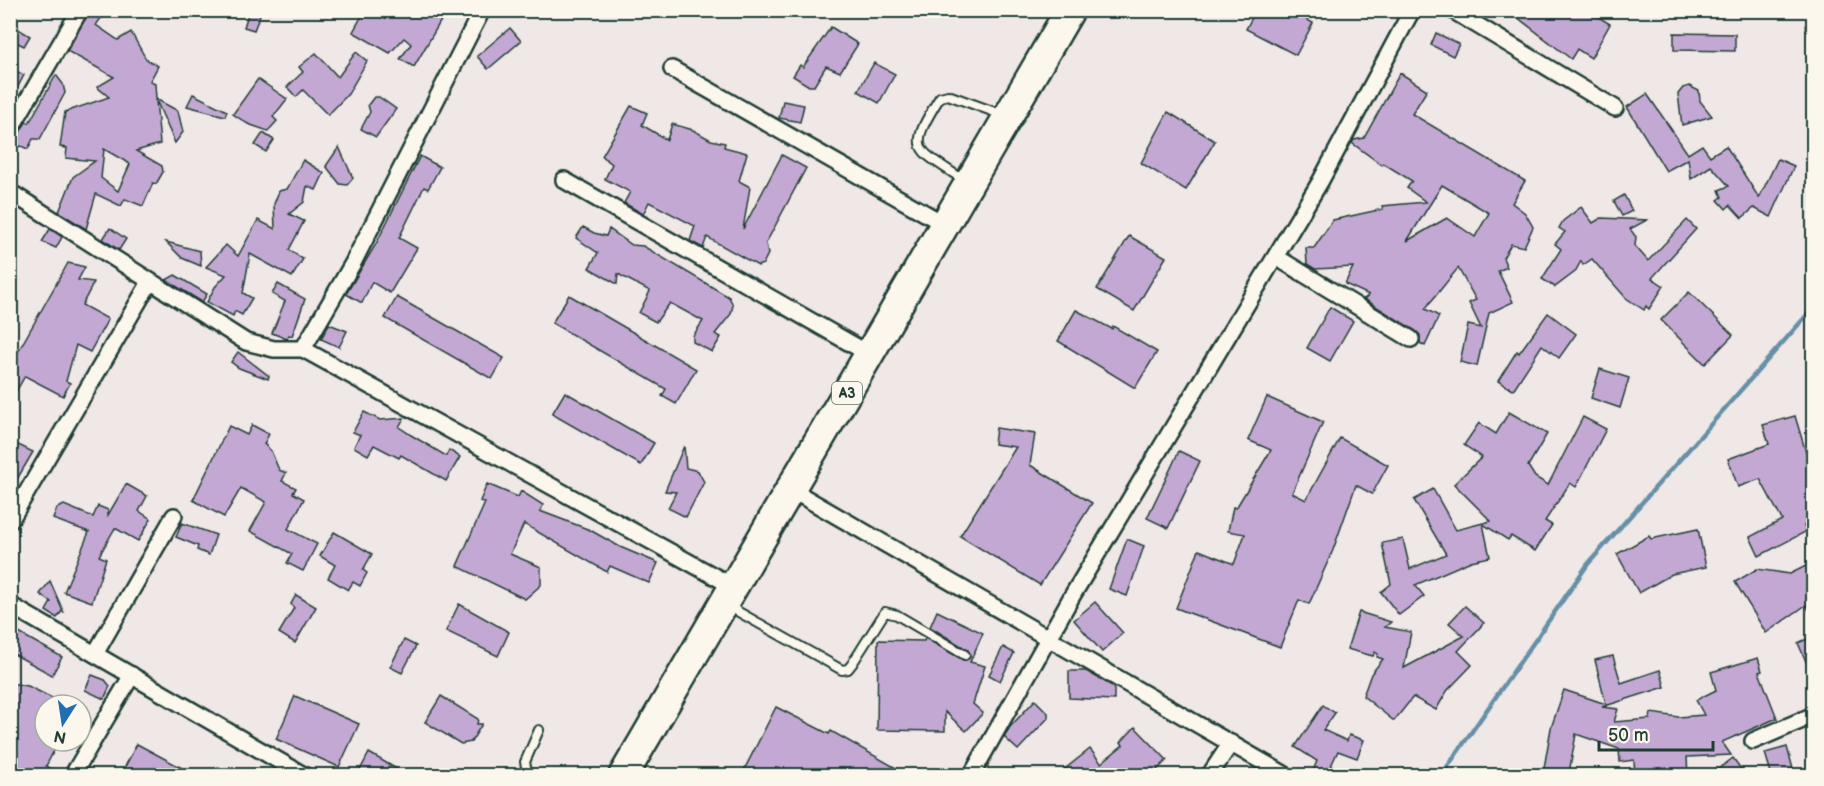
<svg xmlns="http://www.w3.org/2000/svg" width="1824" height="786" viewBox="0 0 1824 786" font-family="'Balsamiq Sans',sans-serif">
<style>
.lines{fill:none;stroke-linecap:round;stroke-linejoin:round}
.stream{stroke:#6690a6;stroke-width:4.5}
.building{fill:#c4a8d4;stroke:#1f3d34;stroke-width:1.5;fill-rule:evenodd}
.lane-casing{stroke:#1f3d34;stroke-width:12}
.street-casing{stroke:#1f3d34;stroke-width:20}
.highway-casing{stroke:#1f3d34;stroke-width:33}
.lane{stroke:#fbf7ec;stroke-width:8}
.street{stroke:#fbf7ec;stroke-width:15}
.highway{stroke:#fbf7ec;stroke-width:28}
.labels{text-anchor:middle;dominant-baseline:central;stroke-width:4.5;stroke-linejoin:round;paint-order:stroke}
.shield{fill:#fbf7ec;stroke:#61756b;stroke-width:1.5}
.shield-label{font-size:14px;font-weight:bold;fill:#1f3d34}
</style>
<rect width="100%" height="100%" fill="#f0e7e7"/>
<filter id="ink" filterUnits="userSpaceOnUse"><feTurbulence type="fractalNoise" baseFrequency=".0167" numOctaves="2"/><feDisplacementMap in="SourceGraphic" scale="12" xChannelSelector="R" yChannelSelector="G"/><feConvolveMatrix kernelMatrix="1 2 1 2 8 2 1 2 1" color-interpolation-filters="sRGB"/></filter>
<g filter="url(#ink)">
<g class="lines">
<polyline class="stream" points="1441,776 1588,564 1814,307"/>
</g>
<g class="building">
<path d="M90 10H107L96 25 118 40 131 32 146 59 158 66 150 81 155 84 156 99 178 111 183 132 175 143 156 100 160 144 136 151 162 166 163 172 156 184 153 183 143 206 125 199 121 206 96 194 86 229 59 212 73 177 95 161 66 158 67 148 60 147 65 112 109 97 97 87 114 77 67 51ZM104 149 130 164 118 191 101 178Z"/>
<polygon points="365,10 447,10 414,67 400,59 411,44 404,38 390,53 353,32"/>
<polygon points="1256,10 1289,10 1313,23 1296,55 1246,29"/>
<polygon points="1508,10 1587,10 1610,24 1591,58 1577,49 1571,59"/>
<polygon points="249,11 260,15 254,30 244,27"/>
<polygon points="10,24 30,36 24,46 10,39"/>
<polygon points="831,27 858,44 840,72 826,66 814,86 809,86 793,76 800,65 803,67"/>
<polygon points="510,28 521,41 488,69 477,56"/>
<polygon points="1436,33 1459,44 1453,56 1431,45"/>
<polygon points="1674,33 1735,34 1735,51 1674,50"/>
<polygon points="356,52 367,61 348,94 328,115 303,90 296,97 287,87 303,72 299,67 316,53 338,77"/>
<polygon points="874,63 895,74 879,103 858,91"/>
<polygon points="10,68 24,75 10,102"/>
<path d="M1400 73 1427 90 1412 114 1525 181 1512 203 1525 213 1533 227 1524 247 1511 244 1503 258 1507 267 1498 271 1513 302 1489 313 1477 366 1460 362 1468 325 1481 328 1469 303 1476 300 1458 268 1425 309 1439 316 1425 346 1420 343V335L1416 331 1364 299 1369 295 1345 284 1353 267 1315 269 1307 264 1306 248H1314L1333 220 1383 209 1382 206 1426 202 1407 188 1412 181 1383 163 1382 165 1352 143 1354 140 1364 138ZM1442 185 1489 213 1475 237 1447 218 1407 241Z"/>
<polygon points="56,75 63,84 65,93 40,139 33,139 28,149 21,146 10,149 26,122 29,123"/>
<polygon points="258,79 287,99 273,117 277,121 268,131 248,124 233,114"/>
<polygon points="1689,86 1699,91 1700,101 1712,116 1682,125 1678,94 1683,88"/>
<polygon points="193,94 227,111 225,116 187,106"/>
<polygon points="1647,94 1688,154 1702,145 1710,156 1726,146 1759,198 1778,159 1794,166 1771,217 1754,208 1742,218 1730,205 1726,209 1718,200 1722,197 1719,190 1729,186 1711,166 1691,179 1688,159 1666,171 1627,107"/>
<polygon points="374,97 379,97 396,109 376,137 361,129 370,112 368,105"/>
<polygon points="783,101 804,105 800,122 779,118"/>
<polygon points="631,106 647,113 642,125 667,140 672,124 693,130 711,140 725,143 724,147 747,153 739,181 750,187 743,229 782,155 806,168 766,243 768,254 763,264 758,266 707,237 703,248 690,241 695,226 649,202 643,214 624,203 630,192 605,179 612,164 602,156"/>
<polygon points="1168,112 1215,141 1186,190 1141,163"/>
<polygon points="263,133 274,140 266,152 255,145"/>
<polygon points="339,147 353,178 347,185 340,184 326,166"/>
<polygon points="420,156 440,167 428,189 424,187 399,238 417,248 390,293 372,282 362,303 346,294 376,244"/>
<polygon points="303,160 324,173 316,190 307,186 304,202 289,214 304,221 289,250 303,259 292,277 250,254 243,293 252,298 242,315 235,311 233,316 207,302 215,287 226,275 206,267 226,245 238,256 258,220 275,229 274,204 279,191 287,189"/>
<polygon points="1624,195 1632,211 1622,216 1614,201"/>
<polygon points="1581,207 1593,223 1601,218 1647,220 1630,229 1636,237 1635,246 1648,261 1687,220 1696,229 1652,278 1664,286 1649,309 1646,306 1644,310 1626,298 1592,259 1583,265 1581,261 1575,272 1555,287 1542,279 1561,249 1555,244 1565,232 1559,228 1563,221"/>
<polygon points="583,227 594,233 606,236 609,229 632,245 643,246 729,297 733,305 731,314 715,334 721,337 712,352 693,342 693,336 703,321 670,303 656,322 639,313 650,291 618,274 617,284 589,268 598,253 576,238"/>
<polygon points="110,228 126,239 119,250 103,239"/>
<polygon points="50,229 62,237 56,248 42,242"/>
<polygon points="1129,236 1166,257 1134,311 1097,289"/>
<polygon points="166,242 200,251 201,266 182,258"/>
<polygon points="68,263 85,267 78,280 94,282 82,305 108,319 90,352 76,345 66,381 70,383 63,396 25,376 10,402 10,366"/>
<polygon points="175,275 207,294 202,302 166,280"/>
<polygon points="278,284 305,299 292,336 289,335 287,339 272,333 285,301 272,294"/>
<polygon points="1689,292 1733,335 1705,364 1661,320"/>
<polygon points="569,295 696,369 676,404 662,396 666,389 552,323"/>
<polygon points="397,297 504,358 492,379 385,318"/>
<polygon points="1330,307 1353,321 1330,361 1307,348"/>
<polygon points="1076,310 1112,329 1113,326 1157,352 1135,388 1058,341"/>
<polygon points="1548,313 1576,334 1559,358 1542,345 1513,390 1498,381 1517,351 1519,353"/>
<polygon points="329,324 347,331 339,347 321,339"/>
<polygon points="238,352 269,376 268,379 239,368 231,362"/>
<polygon points="1600,369 1629,378 1620,408 1591,398"/>
<polygon points="565,392 654,443 641,465 552,414"/>
<polygon points="1267,397 1323,422 1292,493 1306,500 1340,438 1388,465 1372,494 1356,485 1333,550 1309,604 1299,600 1280,647 1176,608 1199,550 1234,564 1245,534 1228,531 1233,507 1236,508 1271,450 1248,440"/>
<polygon points="364,412 380,420 404,418 399,427 411,435 446,456 449,450 460,457 446,481 401,455 399,458 374,445 368,455 354,447 360,435 353,432"/>
<polygon points="1509,412 1547,434 1528,466 1535,477 1548,485 1583,417 1606,429 1576,487 1570,483 1545,521 1552,525 1535,551 1511,536 1508,540 1483,524 1490,557 1471,561 1415,585 1424,596 1399,615 1381,592 1391,584 1382,543 1403,539 1410,569 1446,554 1414,500 1433,489 1456,530 1491,521 1454,484 1482,457 1464,445 1479,423 1496,434"/>
<polygon points="1795,416 1807,456 1814,452 1814,521 1804,526 1807,531 1759,556 1750,537 1782,520 1760,479 1738,487 1728,459 1769,444 1763,425"/>
<polygon points="252,425 269,434 264,444 271,451 279,470 286,473 282,481 296,488 293,493 304,499 288,529 317,544 303,571 287,563 292,554 250,531 266,502 241,488 224,517 193,500 229,426 247,435"/>
<polygon points="996,428 1035,434 1030,465 1092,503 1040,585 960,536 1016,447 994,444"/>
<polygon points="10,441 33,452 10,491 10,467 16,459 10,455"/>
<polygon points="684,446 686,468 698,471 704,482 686,517 668,508 676,492 665,491"/>
<polygon points="1179,451 1200,461 1168,528 1147,518"/>
<polygon points="126,484 147,496 139,511 151,519 138,541 115,528 99,556 106,559 92,602 64,592 89,532 53,519 57,508 64,505 93,517 98,506 108,510 108,515"/>
<polygon points="487,484 518,497 521,491 543,505 540,511 590,530 620,547 658,563 649,583 610,566 607,572 524,524 510,554 541,567 541,585 525,599 457,566 485,503 480,501"/>
<polygon points="182,523 216,535 209,555 197,550 198,546 176,537"/>
<polygon points="1698,529 1706,567 1672,574 1639,593 1617,554 1649,536 1651,539"/>
<polygon points="334,532 372,554 363,570 367,573 360,586 353,582 348,590 328,578 335,565 320,556"/>
<polygon points="1127,539 1144,546 1127,596 1109,589"/>
<polygon points="1814,562 1814,621 1806,605 1766,633 1735,582 1757,569 1790,574"/>
<polygon points="50,581 64,613 62,611 57,618 46,611 51,602 40,594"/>
<polygon points="296,595 316,607 295,643 279,633 294,608 291,604"/>
<polygon points="1095,602 1123,633 1102,652 1074,620"/>
<polygon points="459,604 509,632 498,656 446,631"/>
<polygon points="1465,606 1484,623 1458,651 1472,665 1447,691 1436,710 1413,697 1394,721 1363,696 1371,674 1383,659 1377,657 1378,654 1375,652 1373,656 1347,649 1359,612 1391,622 1385,627 1411,632 1404,668 1464,636 1449,623"/>
<polygon points="937,611 983,633 970,662 985,666 973,704 983,713 966,731 945,712 945,731 877,730 878,640 924,641 925,638 963,660 970,657 968,650 930,627"/>
<polygon points="10,628 62,657 52,675 10,652"/>
<polygon points="1814,636 1814,680 1798,643"/>
<polygon points="404,640 416,646 402,673 390,667"/>
<polygon points="1003,647 1014,653 1000,681 989,675"/>
<polygon points="1613,656 1621,683 1660,670 1665,687 1602,707 1618,709 1614,722 1650,719 1651,713 1678,717 1704,715 1696,700 1716,690 1711,672 1758,658 1762,671 1759,672 1777,718 1722,742 1731,755 1687,757 1688,776 1635,776 1634,760 1620,762 1619,749 1576,734 1569,773 1544,768 1551,728 1564,690 1606,704 1595,660"/>
<polygon points="1069,671 1086,671 1114,687 1114,700 1069,698"/>
<polygon points="92,675 105,680 110,686 104,699 85,690"/>
<polygon points="10,683 28,686 66,705 45,705 45,741 59,741 46,766 61,776 10,776"/>
<polygon points="295,696 359,724 339,767 276,739"/>
<polygon points="441,696 478,719 477,724 482,724 471,742 461,744 425,722"/>
<polygon points="1035,700 1048,713 1048,718 1018,750 1004,737 1010,727"/>
<polygon points="1323,705 1335,713 1323,730 1347,741 1349,735 1364,740 1357,758 1338,751 1326,776 1313,771 1317,761 1295,747"/>
<polygon points="776,707 829,734 831,731 910,776 741,776"/>
<polygon points="1135,727 1167,760 1151,776 1056,776 1090,749 1101,763 1123,745 1121,742"/>
<polygon points="137,744 197,776 120,776"/>
<polygon points="1787,747 1795,776 1772,776 1765,753"/>
<polygon points="369,753 409,776 357,776"/>
<polygon points="1733,758 1746,776 1709,776"/>
</g>
<g class="lines">
<defs>
<g id="lane">
<path d="M965 181C915 147 906 152 940 97L948 95 1003 115"/>
<polyline points="728,606 842,670 848,669 852,664 885,612 897,615 965,655"/>
<polyline points="528,776 525,762 539,730"/>
</g>
<g id="street">
<polyline points="1452,10 1615,108"/>
<polyline points="672,69 944,224"/>
<polyline points="10,130 80,10"/>
<polyline points="564,180 869,354"/>
<polyline points="10,192 246,342 274,349 303,349 734,587"/>
<polyline points="1276,257 1411,339"/>
<polyline points="303,349 353,263 482,10"/>
<polyline points="790,489 1287,776"/>
<polyline points="10,521 150,282"/>
<polyline points="10,605 305,776"/>
<polyline points="95,654 174,516"/>
<polyline points="1753,741 1814,715"/>
<polyline points="72,776 132,675"/>
<polyline points="971,776 1072,596 1320,182 1412,10"/>
<polyline points="1209,776 1231,743"/>
</g>
<polyline id="highway" points="623,776 1070,10"/>
</defs>
<use href="#lane" class="lane-casing"/>
<use href="#street" class="street-casing"/>
<use href="#highway" class="highway-casing"/>
<use href="#lane" class="lane"/>
<use href="#street" class="street"/>
<use href="#highway" class="highway"/>
</g>
</g>
<g class="labels">
<rect class="shield" x="832" y="382" width="30" height="22" rx="4.5"/>
<g class="shield-label">
<text x="847" y="393">A3</text>
</g>
</g>
<rect width="1824" height="786" fill="none" stroke="#fbf7ec" stroke-width="36"/>
<rect x="18" y="18" width="1788" height="750" fill="none" stroke="#1f3d34" stroke-width="2" filter="url(#ink)"/>
<g transform="translate(63 723) rotate(192)"><circle r="28" fill="#fbf7ec" stroke="#a3ada2" stroke-width="1.5"/>
<path d="M0-4.5L10 22L0 15L-10 22Z" fill="#1f6fb2"/>
<text y="-9" font-size="16" font-weight="bold" text-anchor="middle" fill="#1f3d34">N</text>
</g>
<path d="M1599 741v9h114v-9" fill="none" stroke="#1f3d34" stroke-width="3"/>
<text x="1608" y="741" font-size="18" fill="#1f3d34" stroke="#fbf7ec" stroke-width="4.5" paint-order="stroke">50 m</text>
</svg>
